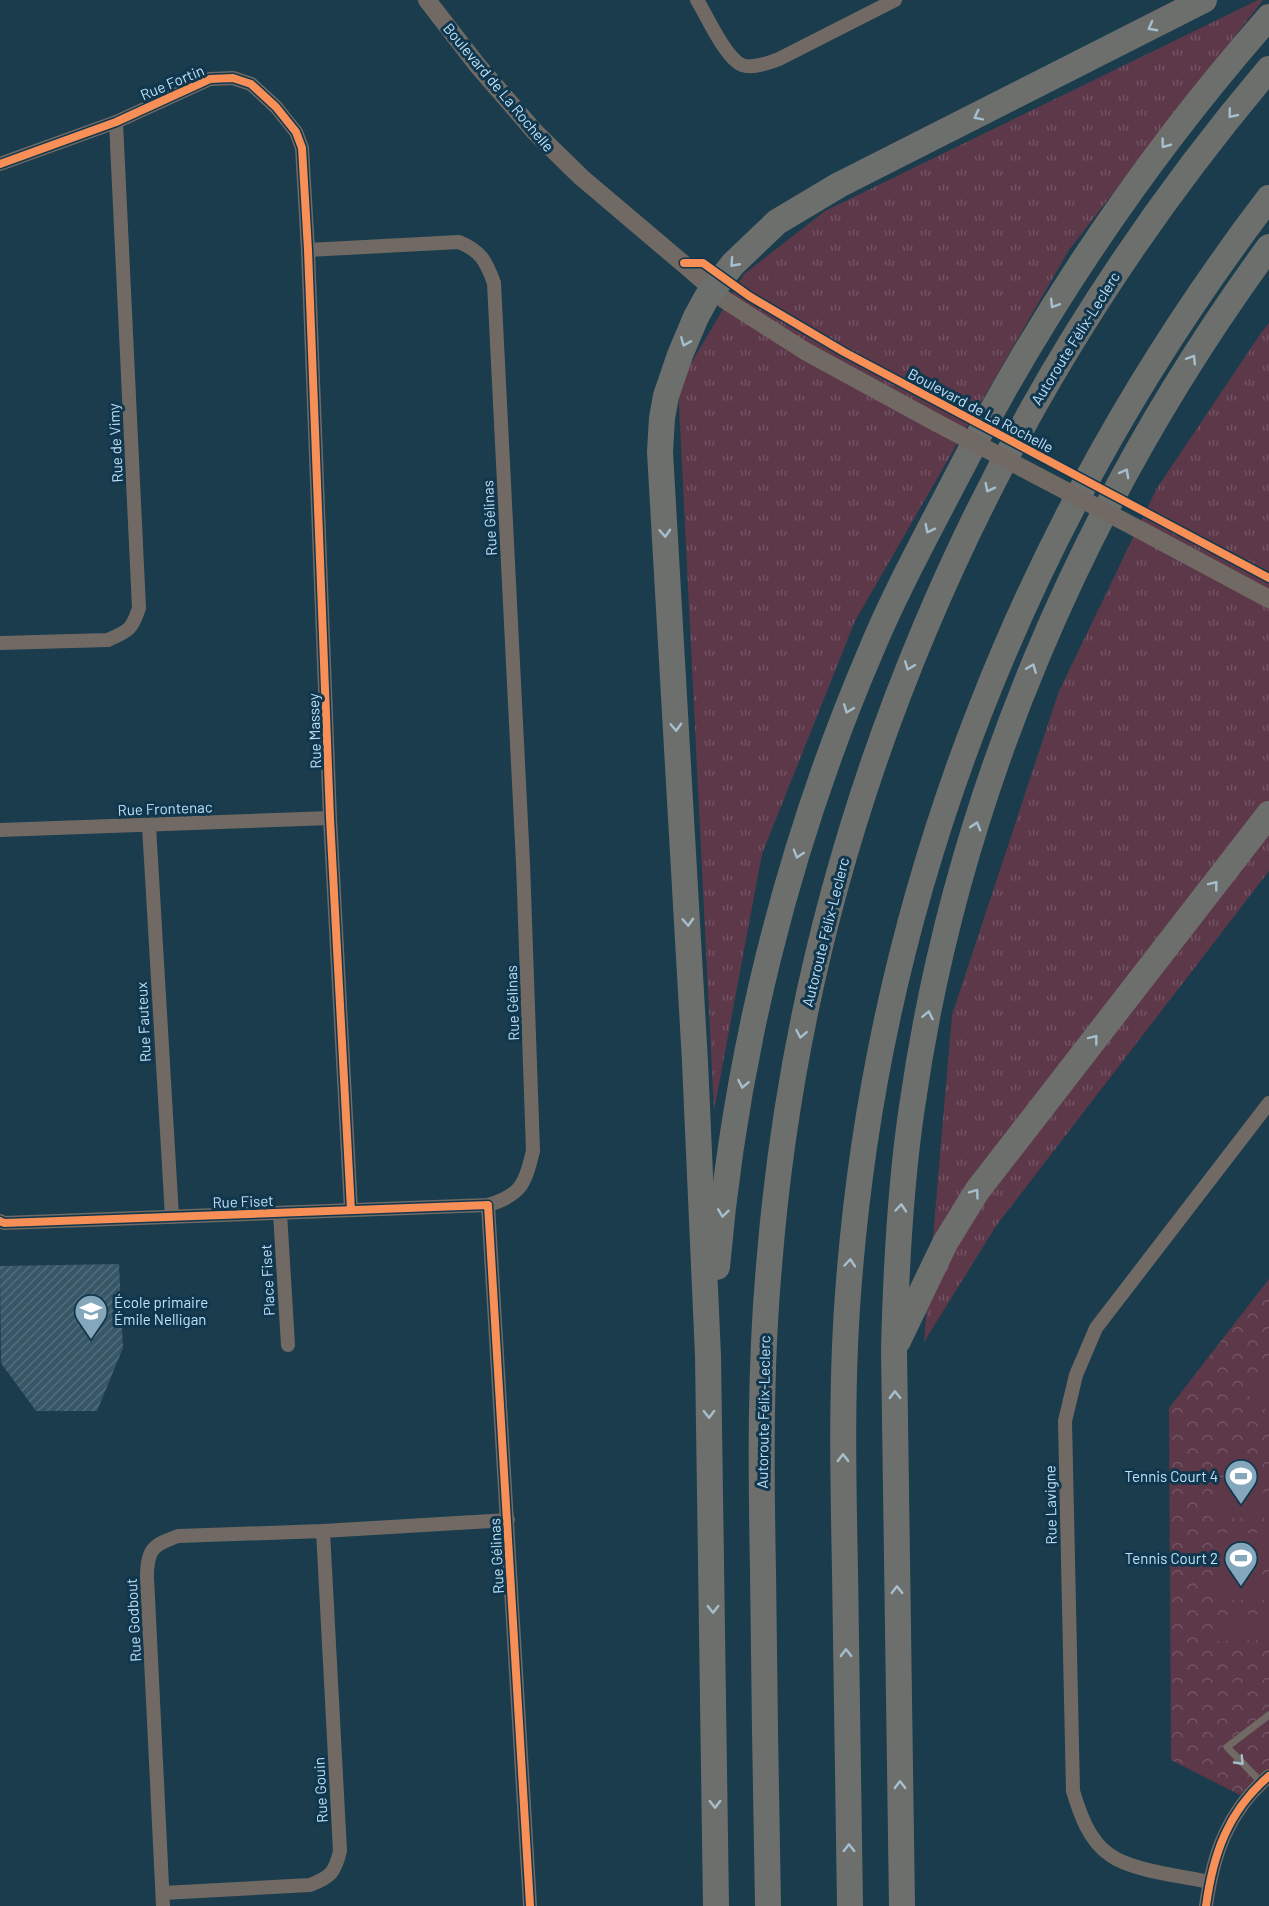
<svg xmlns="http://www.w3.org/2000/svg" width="1269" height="1906" viewBox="0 0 1269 1906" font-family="Barlow,sans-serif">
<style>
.grass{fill:url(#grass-tufts)}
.park{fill:url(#park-crowns)}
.garden{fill:#5d3849}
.building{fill:url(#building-hatch)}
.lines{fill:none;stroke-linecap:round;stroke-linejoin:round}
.service{stroke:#716a64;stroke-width:7}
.minor{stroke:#716a64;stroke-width:14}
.tertiary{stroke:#716a64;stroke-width:18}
.motorway{stroke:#6d6f6c;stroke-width:26}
.tertiary-bridge{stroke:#716a64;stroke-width:18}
.cycleway-casing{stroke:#10374e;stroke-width:11}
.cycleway{stroke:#f78f57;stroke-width:8}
.oneway{stroke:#a6bfce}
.oneway2{stroke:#a7bdcc}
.labels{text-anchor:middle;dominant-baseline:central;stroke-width:6;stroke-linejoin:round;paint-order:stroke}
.street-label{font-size:15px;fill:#bee1f8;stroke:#10374e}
.poi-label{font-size:15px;fill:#bee1f8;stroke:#10374e;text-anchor:end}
</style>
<defs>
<pattern id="grass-tufts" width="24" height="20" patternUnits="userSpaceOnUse" patternTransform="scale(1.5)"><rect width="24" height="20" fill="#5d3849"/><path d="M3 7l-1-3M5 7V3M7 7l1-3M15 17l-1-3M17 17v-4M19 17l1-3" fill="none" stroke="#725464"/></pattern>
<pattern id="park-crowns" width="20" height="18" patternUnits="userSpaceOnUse" patternTransform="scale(1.5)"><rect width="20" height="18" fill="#5d3849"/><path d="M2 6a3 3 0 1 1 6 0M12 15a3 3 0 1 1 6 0" fill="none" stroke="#725464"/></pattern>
<pattern id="building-hatch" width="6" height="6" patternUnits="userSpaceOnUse" patternTransform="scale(1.5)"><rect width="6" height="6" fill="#375666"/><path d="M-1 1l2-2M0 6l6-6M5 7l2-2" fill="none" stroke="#526e7d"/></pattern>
</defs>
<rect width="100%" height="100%" fill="#1a3c4c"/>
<g class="grass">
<polygon points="1258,0 1263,0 1069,250 855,621 762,854 714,1111 678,385 744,274 825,211"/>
<polygon points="1269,323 1269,871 996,1226 924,1342 952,1015 1059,691 1157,488 1261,333"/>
</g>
<polygon class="park" points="1269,1279 1269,1769 1240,1795 1171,1760 1169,1408"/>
<g class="garden">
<polygon points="1261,1372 1269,1379 1269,1412 1245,1393"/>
<rect x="1213" y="1492" width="56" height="26"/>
<rect x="1213" y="1533" width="56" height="26"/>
<rect x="1213" y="1574" width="56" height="26"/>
<polygon points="1269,1614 1269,1640 1213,1641 1213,1615"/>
</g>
<polygon class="building" points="119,1264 123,1348 97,1411 36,1411 1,1363 0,1266"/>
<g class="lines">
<polyline class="service" points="1261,1782 1227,1747 1269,1715"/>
<g class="minor">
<path d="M697 0C707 16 726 59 742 65 753 69 769 63 779 59L895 0"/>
<polyline points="0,164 116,122 210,79 233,78 251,84 276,107 296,132 302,148 308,250 330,818 351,1210"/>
<path d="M0 643 108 640C128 631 132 630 139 608L116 122"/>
<polyline points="149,826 172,1217"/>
<polyline points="0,830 330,818"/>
<polyline points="488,1205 530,1906"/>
<polyline points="280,1213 288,1345"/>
<path d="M0 1221 4 1223 488 1205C522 1195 525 1183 533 1151L523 863 494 283C486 261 481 251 459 242L308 250"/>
<path d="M1209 1882C1182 1876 1132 1871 1110 1855 1089 1841 1080 1814 1073 1791L1065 1421 1076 1375 1096 1328 1269 1103"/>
<path d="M163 1893 310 1885C331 1877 335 1872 340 1851L323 1531"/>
<path d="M163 1906 147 1577C147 1549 153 1545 178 1536L323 1531 508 1520"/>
<path d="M1206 1906C1213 1854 1228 1811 1269 1776"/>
</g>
<g class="tertiary">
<polyline points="427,0 478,66 535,132 581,177 686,266 725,300 805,351 937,423"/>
<polyline points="1144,532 1269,599"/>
</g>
<g class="motorway">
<path d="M717 1267C735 1057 787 847 870 653 894 595 924 540 953 484 1039 316 1144 159 1269 17"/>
<polyline points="898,1341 945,1243 977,1191 1269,814"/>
<polyline points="716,1906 708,1356 695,1062 660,452 662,418 666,396 680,355 696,317 707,297 733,264 777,222 839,185 1204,0"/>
<path d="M768 1906C766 1794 764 1683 763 1571 761 1469 760 1368 769 1266 804 824 983 407 1269 69"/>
<path d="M850 1906C848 1794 846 1682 845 1571 843 1474 841 1377 849 1281 880 885 1029 513 1269 198"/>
<path d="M902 1906 894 1350C896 1268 900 1187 912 1107 956 796 1084 500 1269 247"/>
</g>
<polyline class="tertiary-bridge" points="937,423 1144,532"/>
<defs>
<g id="cycleway">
<polyline points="0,164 116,122 210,79 233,78 251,84 276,107 296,132 302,148 308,250 330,818 351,1210"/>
<polyline points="684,263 703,263 749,296 844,352 1269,578"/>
<polyline points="0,1221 4,1223 488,1205 530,1906"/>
<path d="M1206 1906C1213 1854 1228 1811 1269 1776"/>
</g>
</defs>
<use href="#cycleway" class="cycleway-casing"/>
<use href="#cycleway" class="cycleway"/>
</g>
<defs><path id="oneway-chevron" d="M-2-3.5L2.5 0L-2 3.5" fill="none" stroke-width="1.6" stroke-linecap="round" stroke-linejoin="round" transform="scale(1.5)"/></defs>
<g class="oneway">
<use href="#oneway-chevron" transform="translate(1152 27) rotate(152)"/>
<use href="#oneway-chevron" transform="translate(1232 114) rotate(129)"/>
<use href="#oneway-chevron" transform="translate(978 116) rotate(153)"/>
<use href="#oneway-chevron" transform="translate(1165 144) rotate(127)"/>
<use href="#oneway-chevron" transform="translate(734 263) rotate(132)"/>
<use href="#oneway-chevron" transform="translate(1054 304) rotate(122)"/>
<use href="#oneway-chevron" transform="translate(685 342) rotate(112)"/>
<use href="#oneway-chevron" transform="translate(1192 359) rotate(-58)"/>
<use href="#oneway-chevron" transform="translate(1125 473) rotate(-61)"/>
<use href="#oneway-chevron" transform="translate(989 488) rotate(117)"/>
<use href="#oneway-chevron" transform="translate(929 529) rotate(117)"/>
<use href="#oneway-chevron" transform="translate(665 533) rotate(87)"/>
<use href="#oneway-chevron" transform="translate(909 666) rotate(111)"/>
<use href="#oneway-chevron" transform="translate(1032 668) rotate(-68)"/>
<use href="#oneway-chevron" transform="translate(848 709) rotate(111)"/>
<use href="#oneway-chevron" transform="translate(676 727) rotate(87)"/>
<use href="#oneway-chevron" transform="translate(976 826) rotate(-73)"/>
<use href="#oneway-chevron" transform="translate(798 854) rotate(107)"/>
<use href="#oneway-chevron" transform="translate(1214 885) rotate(-52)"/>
<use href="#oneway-chevron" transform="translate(688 922) rotate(87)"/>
<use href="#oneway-chevron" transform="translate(928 1015) rotate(-78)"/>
<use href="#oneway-chevron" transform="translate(801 1034) rotate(101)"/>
<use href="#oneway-chevron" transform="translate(1094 1039) rotate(-52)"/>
<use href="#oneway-chevron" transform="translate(743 1084) rotate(101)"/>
<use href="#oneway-chevron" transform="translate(975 1193) rotate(-54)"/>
<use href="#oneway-chevron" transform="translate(901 1208) rotate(-85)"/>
<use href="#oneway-chevron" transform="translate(723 1213) rotate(97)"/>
<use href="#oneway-chevron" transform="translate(850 1263) rotate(-85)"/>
<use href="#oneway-chevron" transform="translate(895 1395) rotate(-91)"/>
<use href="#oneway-chevron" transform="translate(709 1414) rotate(89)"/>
<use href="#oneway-chevron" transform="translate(843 1458) rotate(-90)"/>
<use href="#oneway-chevron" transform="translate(897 1590) rotate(-91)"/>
<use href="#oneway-chevron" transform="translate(713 1609) rotate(89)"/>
<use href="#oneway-chevron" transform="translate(846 1653) rotate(-91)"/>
<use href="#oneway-chevron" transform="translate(900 1785) rotate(-91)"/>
<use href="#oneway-chevron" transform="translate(715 1804) rotate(89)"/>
<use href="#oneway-chevron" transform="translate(849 1848) rotate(-91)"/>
</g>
<use class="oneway2" href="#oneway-chevron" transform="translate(1240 1761) rotate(46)"/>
<defs>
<symbol id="school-pin" viewBox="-11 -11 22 30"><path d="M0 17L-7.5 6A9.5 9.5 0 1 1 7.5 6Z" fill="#85a7bc" stroke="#10374e"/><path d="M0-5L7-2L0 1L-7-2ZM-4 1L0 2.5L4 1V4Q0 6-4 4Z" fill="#fff"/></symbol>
<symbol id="stadium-pin" viewBox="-11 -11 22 30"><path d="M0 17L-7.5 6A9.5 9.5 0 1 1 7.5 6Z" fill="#85a7bc" stroke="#10374e"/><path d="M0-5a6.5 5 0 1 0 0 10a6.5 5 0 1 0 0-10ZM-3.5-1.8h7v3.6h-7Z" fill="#fff"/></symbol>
</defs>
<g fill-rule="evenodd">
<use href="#school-pin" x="72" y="1292" width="38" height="52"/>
<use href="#stadium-pin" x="1222" y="1457" width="38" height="52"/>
<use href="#stadium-pin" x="1222" y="1539" width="38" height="52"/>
</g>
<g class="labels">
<g class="street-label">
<text transform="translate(172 82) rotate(-23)">Rue Fortin</text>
<text transform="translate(499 87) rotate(50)">Boulevard de La Rochelle</text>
<text transform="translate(1075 338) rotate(-58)">Autoroute Félix-Leclerc</text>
<text transform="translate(981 410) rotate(28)">Boulevard de La Rochelle</text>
<text transform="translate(115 443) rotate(-93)">Rue de Vimy</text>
<text transform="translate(489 518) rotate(-93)">Rue Gélinas</text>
<text transform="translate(314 731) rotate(-92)">Rue Massey</text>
<text transform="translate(165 808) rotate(-2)">Rue Frontenac</text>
<text transform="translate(825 932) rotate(-76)">Autoroute Félix-Leclerc</text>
<text transform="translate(512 1003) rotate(-92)">Rue Gélinas</text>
<text transform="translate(143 1022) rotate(-93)">Rue Fauteux</text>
<text transform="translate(243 1201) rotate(-2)">Rue Fiset</text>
<text transform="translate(267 1280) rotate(-93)">Place Fiset</text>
<text transform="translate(763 1412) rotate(-89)">Autoroute Félix-Leclerc</text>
<text transform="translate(1050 1505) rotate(-91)">Rue Lavigne</text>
<text transform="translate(496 1556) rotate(-93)">Rue Gélinas</text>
<text transform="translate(133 1620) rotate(-93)">Rue Godbout</text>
<text transform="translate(320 1790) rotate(-93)">Rue Gouin</text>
</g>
<g class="poi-label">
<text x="114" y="1302" text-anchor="start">École primaire<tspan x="114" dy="17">Émile Nelligan</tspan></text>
<text x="1218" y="1476">Tennis Court 4</text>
<text x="1218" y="1558">Tennis Court 2</text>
</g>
</g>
</svg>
